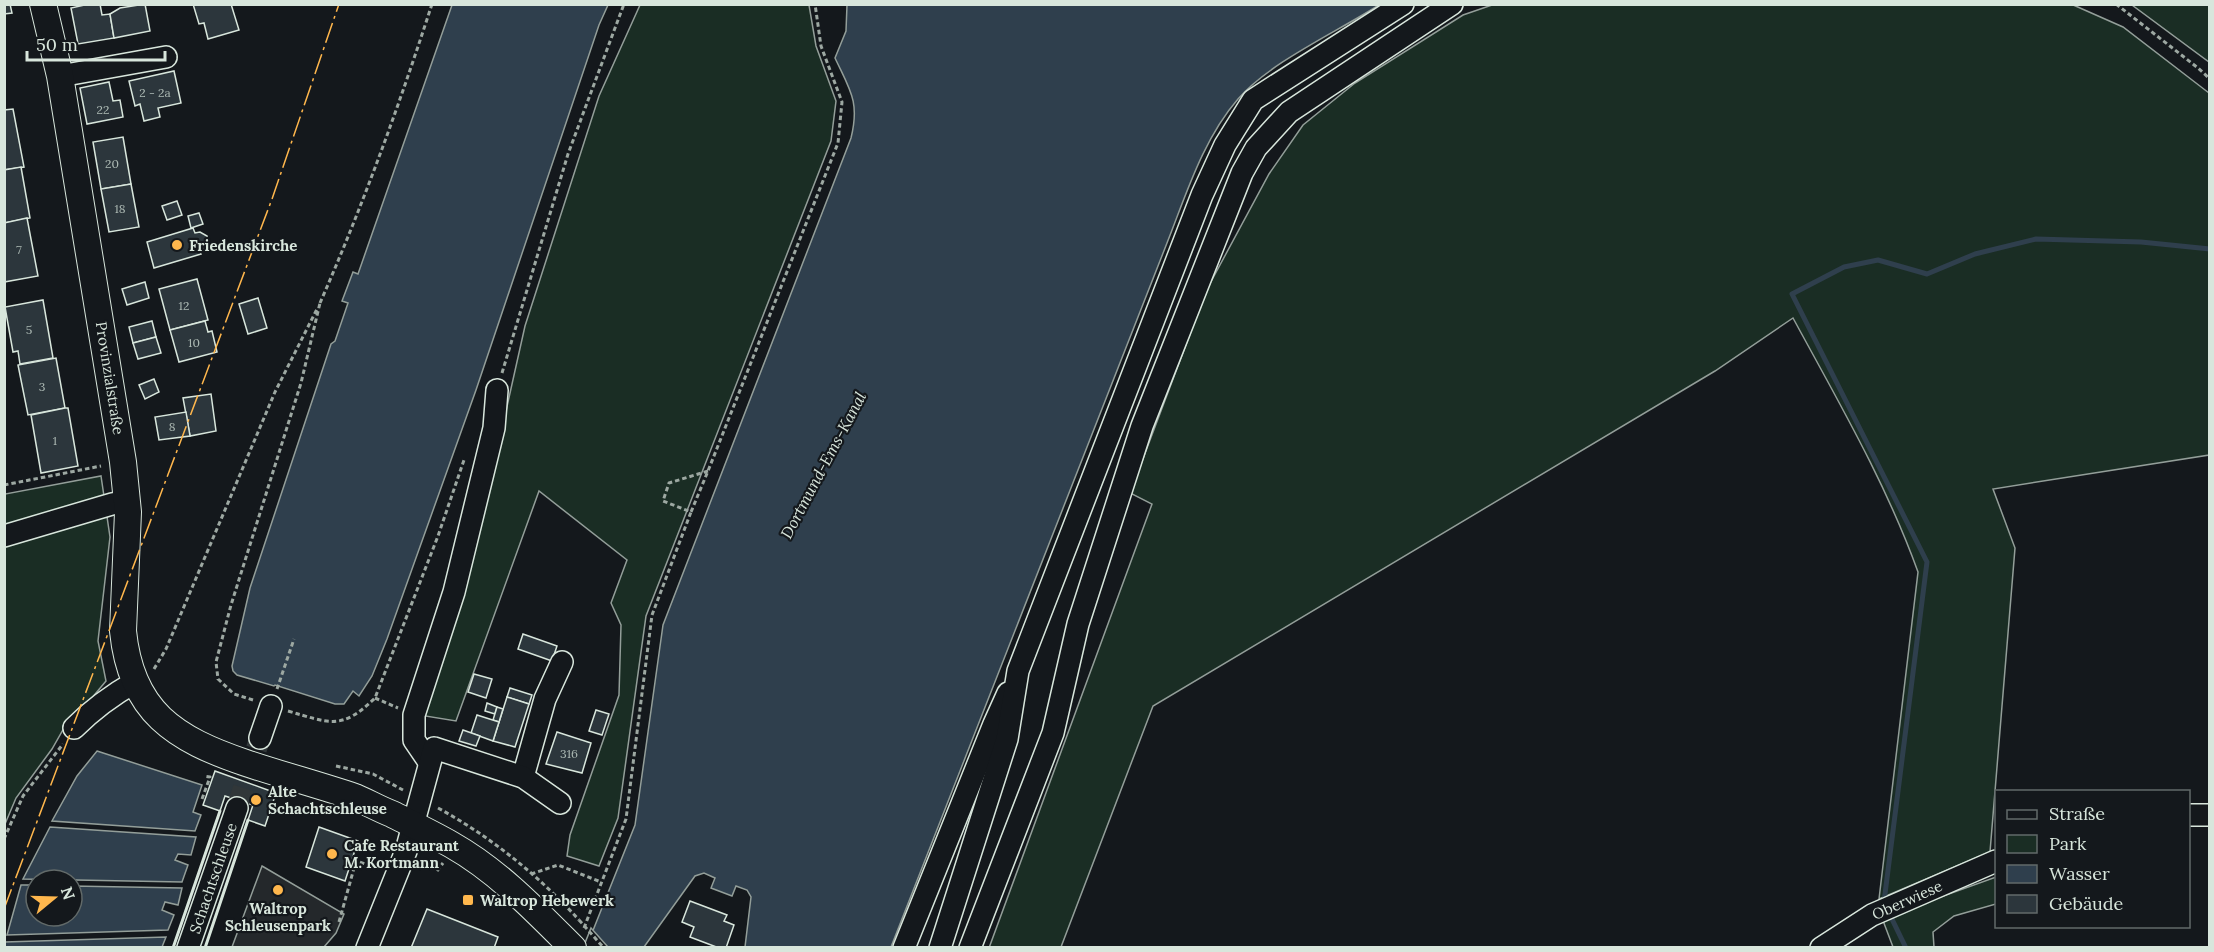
<svg xmlns="http://www.w3.org/2000/svg" width="2214" height="952" viewBox="0 0 2214 952" font-family="Lora,serif">
<style>
.green{fill:#1a2d24;stroke:#939e99;stroke-width:1.5}
.parking{fill:#24282b;stroke:#939e99;stroke-width:1.5}
.water{fill:#2f3f4d;stroke:#939e99;stroke-width:1.5}
.pier{fill:#14181c;stroke:#939e99;stroke-width:1.5}
.lines{fill:none;stroke-linecap:round;stroke-linejoin:round}
.stream{stroke:#2f3f4d;stroke-width:5}
.building{fill:#2c363c;stroke:#d8e6dc;stroke-width:1.5}
.minor-tunnel{stroke:#313739;stroke-width:21;stroke-dasharray:21 10;stroke-linecap:butt}
.minor-casing{stroke:#d8e6dc;stroke-width:24}
.major-casing{stroke:#d8e6dc;stroke-width:28}
.path{stroke:#9da8a2;stroke-width:3;stroke-dasharray:4.5 3;stroke-linecap:butt}
.minor{stroke:#14181c;stroke-width:21}
.major{stroke:#14181c;stroke-width:26}
.path-bridge{stroke:#9da8a2;stroke-width:3;stroke-dasharray:4.5 3;stroke-linecap:butt}
.wall{stroke:#d8e6dc;stroke-width:3}
.power{stroke:#ffb74d;stroke-width:1.5;stroke-dasharray:21 4.5 3 4.5;stroke-linecap:butt}
.poi-dot{fill:#ffb74d;stroke:#14181c;stroke-width:2}
.labels{text-anchor:middle;dominant-baseline:central;stroke-width:4.5;stroke-linejoin:round;paint-order:stroke}
.number-label{font-size:12px;fill:#adbab4}
.poi-label{font-size:15px;font-weight:bold;fill:#d8e6dc;stroke:#14181c;text-anchor:start}
.street-label{font-size:15px;fill:#d8e6dc;stroke:#14181c}
.water-label{font-size:16px;font-style:italic;fill:#d8e6dc;stroke:#14181c}
</style>
<rect width="100%" height="100%" fill="#14181c"/>
<g class="green">
<path d="M2071 4 2123 27 2209 93V455L1993 489 2015 548 1990 852 1879 899 1918 572C1886 483 1838 401 1793 318L1715 371 1153 706 1061 947 989 948 1152 504 1130 493 1207 289 1269 174 1303 125 1355 83 1463 15 1492 5Z"/>
<polygon points="640,5 809,5 816,46 836,101 831,141 646,616 618,818 599,866 567,856 570,835 619,695 621,625 611,603 627,560 539,491 456,721 419,715 467,560 506,411 525,326 599,96"/>
<polygon points="2132,5 2209,5 2209,62"/>
<polygon points="101,476 110,537 98,641 106,681 86,705 68,721 52,749 16,798 5,824 5,494"/>
<polygon points="1996,877 1996,904 1954,916 1933,932 1934,947 1893,947 1882,918"/>
</g>
<polygon class="parking" points="262,866 344,914 336,933 324,947 232,947"/>
<g class="water">
<polygon points="452,5 608,5 599,25 476,390 387,639 372,676 359,696 353,691 344,704 335,704 275,685 274,686 237,675 233,671 232,666 250,588 331,344 335,341 348,303 342,301 353,272 358,274"/>
<path d="M847 5H1379C1337 32 1270 62 1238 99 1203 139 1186 195 1167 243L891 947H745L751 897 747 890 736 886 732 896 711 888 715 878 704 873 695 876 644 947 586 948 635 825 663 625 851 138C860 102 850 90 835 58L846 31Z"/>
<polygon points="97,751 202,785 193,812 201,815 195,831 52,821 77,776"/>
<polygon points="50,827 196,837 191,855 178,854 175,860 188,865 182,882 23,879"/>
<polygon points="21,885 36,885 36,916 72,916 72,886 182,888 178,905 165,902 162,910 174,915 168,930 7,935"/>
<polygon points="166,937 162,947 5,947 5,942"/>
</g>
<polygon class="pier" points="591,928 608,947 583,948"/>
<g class="lines">
<g class="stream">
<polyline points="1885,905 1884,902 1927,562 1792,294 1844,267 1878,260 1927,274 1975,254 2036,239 2141,242 2210,249"/>
<polyline points="1889,913 1906,948"/>
</g>
</g>
<g class="building">
<polygon points="4,4 10,4 12,13 4,14"/>
<polygon points="89,4 100,4 102,15 110,14 114,38 78,44 71,8"/>
<polygon points="145,4 150,31 114,38 110,14 120,8"/>
<polygon points="193,4 231,4 239,30 208,39 204,23 199,24"/>
<polygon points="174,71 181,103 158,108 160,117 144,121 140,104 135,106 129,81"/>
<polygon points="109,82 113,101 120,100 123,117 87,124 80,88"/>
<polygon points="13,109 24,167 4,170 4,110"/>
<polygon points="123,137 131,184 101,189 93,142"/>
<polygon points="21,167 30,218 4,223 4,170"/>
<polygon points="131,184 139,227 109,232 101,189"/>
<polygon points="177,201 182,215 167,220 162,206"/>
<polygon points="199,213 203,224 191,228 188,216"/>
<polygon points="27,218 38,276 4,282 4,223"/>
<polygon points="193,228 195,233 200,232 207,236 208,242 205,249 199,250 201,254 154,268 147,242"/>
<polygon points="197,279 208,320 170,330 159,289"/>
<polygon points="145,282 149,298 127,305 122,289"/>
<polygon points="258,298 267,328 248,334 239,304"/>
<polygon points="43,300 53,358 20,364 18,351 13,352 5,307"/>
<polygon points="152,321 156,337 133,343 129,327"/>
<polygon points="205,321 208,332 212,331 217,352 179,362 170,330"/>
<polygon points="156,337 161,353 138,359 133,343"/>
<polygon points="56,358 65,408 28,415 18,365"/>
<polygon points="154,379 159,392 145,399 139,385"/>
<polygon points="211,394 216,431 190,436 183,398"/>
<polygon points="65,408 68,408 78,466 41,473 31,415"/>
<polygon points="186,412 190,436 159,440 155,417"/>
<polygon points="523,634 557,646 552,661 518,649"/>
<polygon points="474,674 492,679 486,698 468,692"/>
<polygon points="510,688 532,695 529,704 507,697"/>
<polygon points="507,697 529,704 515,747 493,741"/>
<polygon points="487,703 497,707 495,714 485,711"/>
<polygon points="497,707 503,709 499,722 493,720"/>
<polygon points="596,710 609,714 602,735 589,731"/>
<polygon points="477,715 499,722 493,741 471,733"/>
<polygon points="463,730 480,736 476,746 459,741"/>
<polygon points="557,732 591,743 582,773 546,764"/>
<polygon points="215,771 276,793 265,826 248,820 253,805 225,796 220,811 203,805"/>
<polygon points="319,827 358,841 345,881 306,867"/>
<polygon points="690,901 727,915 724,921 734,925 726,948 719,948 690,937 694,927 682,922"/>
<polygon points="427,909 498,937 494,948 411,948"/>
</g>
<g class="lines">
<polyline class="minor-tunnel" points="237,808 260,738"/>
<defs>
<g id="minor">
<polyline points="60,76 166,57"/>
<polyline points="4,536 112,504 127,501"/>
<path d="M74 728C93 709 112 695 135 682"/>
<polyline points="260,738 271,706"/>
<polyline points="429,762 414,740 414,715 454,592 494,428 497,390"/>
<polyline points="523,777 545,699 562,662"/>
<polyline points="2188,815 2210,815"/>
<polyline points="188,948 237,808"/>
<polyline points="367,948 406,851 434,748 523,777 560,803"/>
<polyline points="904,948 994,724 1008,693"/>
<polyline points="940,948 1007,739 1018,671 1202,195 1225,145 1253,100 1403,4"/>
<polyline points="970,948 1053,733 1078,624 1142,426 1242,173 1256,148 1289,112 1452,4"/>
<polyline points="1821,948 1872,915 1996,861"/>
</g>
<path id="major" d="M43 4 60 76 123 462 128 512 123 631C131 712 175 739 246 763 282 775 319 785 355 797 367 802 379 809 392 814 412 824 433 834 452 845 498 871 536 911 573 948"/>
</defs>
<use href="#minor" class="minor-casing"/>
<use href="#major" class="major-casing"/>
<g class="path">
<polyline points="2116,4 2198,68 2210,79"/>
<path d="M320 303C363 205 399 106 432 4"/>
<polyline points="502,373 568,154 624,4"/>
<polyline points="708,471 669,483 663,501 691,512 708,471 838,143 842,102 821,46 815,4"/>
<polyline points="4,485 101,466"/>
<polyline points="154,669 166,649 275,392 317,309"/>
<polyline points="277,689 294,639"/>
<polyline points="375,698 398,708"/>
<polyline points="253,700 234,694 218,679 216,662 231,605 301,383 320,303"/>
<path d="M288 711C330 723 341 731 375 698L438 536 464 460"/>
<polyline points="336,766 373,774 403,790"/>
<polyline points="202,799 210,777 204,776"/>
<path d="M438 808C491 837 538 875 579 920"/>
<polyline points="4,839 23,796 63,744"/>
<polyline points="437,871 443,863"/>
<polyline points="531,874 558,865 601,882"/>
<polyline points="339,922 356,861 378,868"/>
<polyline points="584,928 626,819 652,615 691,512"/>
</g>
<use href="#minor" class="minor"/>
<use href="#major" class="major"/>
<polyline class="path-bridge" points="579,920 604,948"/>
<g class="wall">
<polyline points="173,948 220,811"/>
<polyline points="205,948 248,820"/>
</g>
<polyline class="power" points="4,909 272,199 339,4"/>
</g>
<g class="poi-dot">
<circle cx="177" cy="245" r="6"/>
<circle cx="256" cy="800" r="6"/>
<circle cx="332" cy="854" r="6"/>
<circle cx="278" cy="890" r="6"/>
<rect x="462" y="894" width="12" height="12" rx="3"/>
</g>
<g class="labels">
<g class="number-label">
<text x="155" y="92">2 - 2a</text>
<text x="103" y="109">22</text>
<text x="112" y="163">20</text>
<text x="120" y="208">18</text>
<text x="19" y="249">7</text>
<text x="184" y="305">12</text>
<text x="29" y="329">5</text>
<text x="194" y="342">10</text>
<text x="42" y="386">3</text>
<text x="172" y="426">8</text>
<text x="55" y="440">1</text>
<text x="569" y="753">316</text>
</g>
<g class="poi-label">
<text x="189" y="245">Friedenskirche</text>
<text x="268" y="791">Alte<tspan x="268" dy="17">Schachtschleuse</tspan></text>
<text x="344" y="845">Cafe Restaurant<tspan x="344" dy="17">M. Kortmann</tspan></text>
<text x="480" y="900">Waltrop Hebewerk</text>
<text x="278" y="908" text-anchor="middle">Waltrop<tspan x="278" dy="17">Schleusenpark</tspan></text>
</g>
<g class="street-label">
<text transform="translate(110 378) rotate(81)">Provinzialstraße</text>
<text transform="translate(213 878) rotate(-71)">Schachtschleuse</text>
<text transform="translate(1907 900) rotate(-24)">Oberwiese</text>
</g>
<g class="water-label">
<text transform="translate(823 465) rotate(-62)">Dortmund-Ems-Kanal</text>
</g>
</g>
<rect width="2214" height="952" fill="none" stroke="#d8e6dc" stroke-width="12"/>
<rect x="1995" y="790" width="195" height="138" fill="#14181c" stroke="#626a69" stroke-width="1.5"/>
<rect x="2007" y="810" width="30" height="9" fill="#14181c" stroke="#626a69" stroke-width="1.5"/>
<text x="2049" y="820" font-size="18" fill="#d8e6dc">Straße</text>
<rect x="2007" y="835" width="30" height="18" fill="#1a2d24" stroke="#626a69" stroke-width="1.5"/>
<text x="2049" y="850" font-size="18" fill="#d8e6dc">Park</text>
<rect x="2007" y="865" width="30" height="18" fill="#2f3f4d" stroke="#626a69" stroke-width="1.5"/>
<text x="2049" y="880" font-size="18" fill="#d8e6dc">Wasser</text>
<rect x="2007" y="895" width="30" height="18" fill="#2c363c" stroke="#626a69" stroke-width="1.5"/>
<text x="2049" y="910" font-size="18" fill="#d8e6dc">Gebäude</text>
<g transform="translate(54 898) rotate(71)"><circle r="28" fill="#14181c" stroke="#626a69" stroke-width="1.5"/>
<path d="M0-4.5L10 22L0 15L-10 22Z" fill="#ffb74d"/>
<text y="-9" font-size="16" font-weight="bold" text-anchor="middle" fill="#d8e6dc">N</text>
</g>
<path d="M27 51v9h138v-9" fill="none" stroke="#d8e6dc" stroke-width="3"/>
<text x="36" y="51" font-size="18" fill="#d8e6dc" stroke="#14181c" stroke-width="4.5" paint-order="stroke">50 m</text>
</svg>
